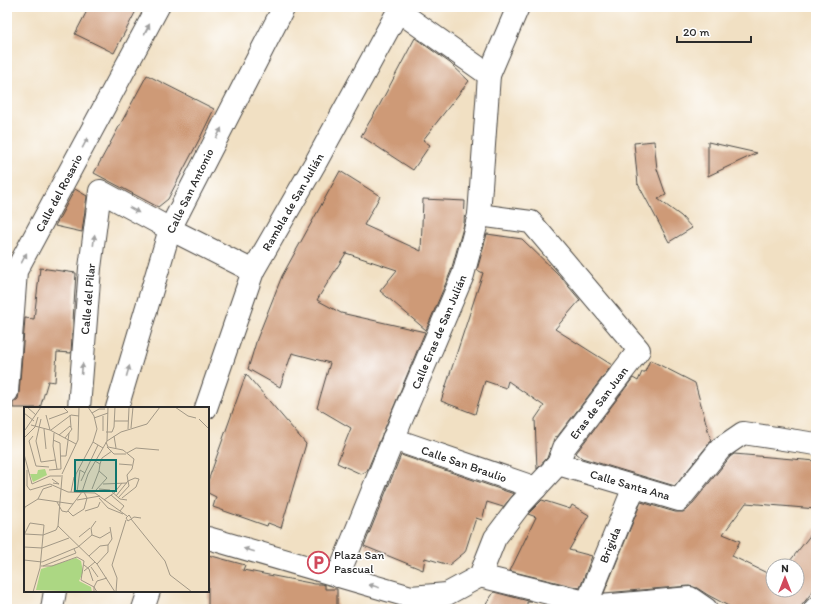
<svg xmlns="http://www.w3.org/2000/svg" width="823" height="616" viewBox="0 0 823 616" font-family="Itim,sans-serif">
<style>
.building{fill:#ce9a77}
.lines{fill:none;stroke-linecap:round;stroke-linejoin:round}
.minor-casing{stroke:#494642;stroke-width:24}
.minor{stroke:#fff;stroke-width:22}
.oneway{fill:#a0a0a0}
.labels{text-anchor:middle;dominant-baseline:central;stroke-width:3;stroke-linejoin:round;paint-order:stroke}
.street-label{font-size:12px;fill:#2b2b2b;stroke:#fff}
.poi-label{font-size:12px;fill:#2b2b2b;stroke:#fff;text-anchor:start}
.inset-road{fill:none;stroke:#a29886;stroke-width:1}
.view{fill:#0f766e;fill-opacity:0.15;stroke:#0f766e;stroke-width:2}
.inset-edge{fill:none;stroke:#2b2b2b;stroke-width:2}
</style>
<rect width="100%" height="100%" fill="#fff"/>
<filter id="ink" filterUnits="userSpaceOnUse"><feTurbulence type="fractalNoise" baseFrequency=".025" numOctaves="2"/><feDisplacementMap in="SourceGraphic" scale="8" xChannelSelector="R" yChannelSelector="G"/><feConvolveMatrix kernelMatrix="1 2 1 2 8 2 1 2 1" color-interpolation-filters="sRGB"/></filter>
<filter id="wash" filterUnits="userSpaceOnUse"><feTurbulence type="fractalNoise" baseFrequency=".012" numOctaves="4" result="noise"/><feDisplacementMap in="SourceGraphic" scale="16" xChannelSelector="R" yChannelSelector="G"/><feGaussianBlur stdDeviation="0.9" result="paint"/><feColorMatrix in="noise" values="0 0 0 0 0 0 0 0 0 0 0 0 0 0 0 0 0 1.4 0 .05"/><feComposite in="paint" operator="in"/></filter>
<g filter="url(#wash)">
<rect width="100%" height="100%" fill="#f1e0c3"/>
<g id="blocks">
<g class="building">
<polygon points="89,7 138,7 114,53 75,34"/>
<polygon points="415,38 450,63 469,81 423,140 430,145 413,170 361,136 379,106"/>
<polygon points="147,75 214,109 200,138 168,199 158,207 94,173"/>
<polygon points="654,141 657,169 666,195 658,199 681,216 692,228 669,242 638,184 638,185 634,143"/>
<polygon points="708,142 757,153 708,176"/>
<polygon points="340,171 380,196 364,225 421,251 423,199 465,201 464,224 451,271 426,330 380,291 397,270 346,253 317,300 341,313 425,332 367,471 361,474 337,463 351,428 317,408 330,363 292,353 280,387 248,369 257,339 282,276"/>
<polygon points="75,189 87,196 82,232 55,226"/>
<polygon points="487,234 522,239 558,274 580,300 555,329 612,365 557,437 555,436 547,458 537,469 535,419 544,406 508,381 506,388 485,381 475,414 441,401 483,273 477,270"/>
<polygon points="40,268 76,273 71,353 57,352 55,382 48,381 40,408 13,408 13,403 18,399 19,393 25,318 34,319"/>
<polygon points="650,360 695,383 711,441 675,486 582,458 576,453 633,378 638,381 642,372 645,372"/>
<polygon points="246,374 306,444 281,528 268,523 267,526 213,507 216,497 208,493 208,481"/>
<polygon points="734,454 816,461 816,509 746,503 723,534 740,541 732,556 773,576 773,590 797,590 797,566 786,566 816,528 816,587 799,609 734,609 708,595 697,588 689,586 604,593 641,502 675,512 683,512 689,508 730,457"/>
<polygon points="401,455 514,494 503,507 487,502 482,520 476,518 465,552 449,565 425,558 423,570 364,546"/>
<polygon points="542,500 570,509 572,505 589,515 569,550 592,556 580,588 510,571 536,517 528,514"/>
<polygon points="208,555 245,565 243,570 315,584 321,584 325,585 325,589 337,589 337,609 208,609"/>
<polygon points="494,592 532,602 527,602 527,609 483,609"/>
</g>
</g>
</g>
<g filter="url(#ink)">
<use href="#blocks" fill-opacity="0" stroke="#494642" stroke-width="1"/>
<g class="lines">
<defs>
<g id="minor">
<polyline points="489,75 518,7"/>
<polyline points="7,392 16,271 158,7"/>
<polyline points="79,408 90,268 100,191 170,229 253,271"/>
<polyline points="117,408 170,229 284,7"/>
<polyline points="206,408 253,271 317,160 396,15 403,7"/>
<polyline points="393,439 536,488"/>
<polyline points="558,464 679,500 721,448 743,433 816,444"/>
<polyline points="208,538 411,597 447,594 480,576 495,538 520,505 558,464 564,448 639,350 531,222 479,215"/>
<polyline points="338,576 402,418 463,275 479,215 489,75 400,12"/>
<polyline points="480,576 601,606 690,598 706,609"/>
<polyline points="587,603 634,487"/>
<polyline points="52,609 55,591"/>
<polyline points="143,609 149,591"/>
<polyline points="815,609 816,608"/>
</g>
</defs>
<use href="#minor" class="minor-casing"/>
<use href="#minor" class="minor"/>
</g>
<defs><path id="oneway-solid" d="M-6-.8H1V-3.2L6.5 0L1 3.2V.8H-6Z"/></defs>
<g class="oneway">
<use href="#oneway-solid" transform="translate(147 29) rotate(-62)"/>
<use href="#oneway-solid" transform="translate(219 133) rotate(-63)"/>
<use href="#oneway-solid" transform="translate(85 143) rotate(-62)"/>
<use href="#oneway-solid" transform="translate(134 210) rotate(29)"/>
<use href="#oneway-solid" transform="translate(94 240) rotate(-83)"/>
<use href="#oneway-solid" transform="translate(24 258) rotate(-62)"/>
<use href="#oneway-solid" transform="translate(82 369) rotate(-86)"/>
<use href="#oneway-solid" transform="translate(128 371) rotate(-74)"/>
<use href="#oneway-solid" transform="translate(249 550) rotate(-164)"/>
<use href="#oneway-solid" transform="translate(374 586) rotate(-164)"/>
</g>
</g>
<defs>
<symbol id="parking-ring" viewBox="-11 -11 22 22"><circle r="9.5" fill="#fff" stroke="#d1495b" stroke-width="1.5"/><path d="M-3.5-5.5H1a3.5 3.5 0 0 1 0 7H-1V5.5H-3.5ZM-1-3.4V-.6H.8a1.4 1.4 0 0 0 0-2.8Z" fill="#d1495b"/></symbol>
</defs>
<g fill-rule="evenodd">
<use href="#parking-ring" x="306" y="550" width="25" height="25"/>
</g>
<g class="labels">
<g class="street-label">
<text transform="translate(190 191) rotate(-64)">Calle San Antonio</text>
<text transform="translate(59 193) rotate(-62)">Calle del Rosario</text>
<text transform="translate(293 202) rotate(-60)">Rambla de San Julián</text>
<text transform="translate(88 299) rotate(-85)">Calle del Pilar</text>
<text transform="translate(439 332) rotate(-67)">Calle Eras de San Julián</text>
<text transform="translate(599 403) rotate(-53)">Eras de San Juan</text>
<text transform="translate(464 464) rotate(19)">Calle San Braulio</text>
<text transform="translate(630 485) rotate(16)">Calle Santa Ana</text>
<text transform="translate(610 545) rotate(-68)">Brigida</text>
</g>
<g class="poi-label">
<text x="334" y="555">Plaza San<tspan x="334" dy="14">Pascual</tspan></text>
</g>
</g>
<g transform="translate(24 407)">
<rect width="185" height="185" fill="#f1e0c3"/>
<path d="M21 62 23 68 9 75 6 67H13L14 63ZM52 151 57 154 59 165 55 174 67 180 68 185 12 183 17 162Z" fill="#acd783"/>
<path class="inset-road" d="M3 0 12 8M64 0 70 9 73 22 69 35 79 41M151 0 164 9 172 11M0 6 10 14M68 6 75 2H81M22 8 26 23M46 8 47 20M70 11 84 6M17 12 12 34 17 55 31 53M25 12 44 5 39 0M175 12 185 22M90 14H104M7 18 26 23 52 37M107 21 109 0M20 22 22 42M104 22 105 1M1 23 17 0M27 23 47 8 55 9M79 24V9M82 25H88L90 20 91 0M30 26 29 39 33 62M35 28 46 19 48 22 45 26M9 29 5 34 12 59 25 60M90 29 92 41M0 31 11 20 14 10M83 34 84 0M82 35 84 40 99 43 110 52 108 62 103 68 104 74M83 40 90 47H102M103 46 112 41 135 43M0 47 8 77 26 69H39M37 49H42L45 26 41 31M76 57 78 51 88 44M95 57 108 58M3 63V79L6 83 26 77 44 85 71 86 103 109M25 63 37 62 36 36 29 33M38 67 54 33 55 0M38 70 34 119 73 157 91 185M28 72 35 77 29 76M57 74 74 38M79 77 103 76M68 82 75 64 76 57 71 54M75 82 86 83 96 92 103 93M72 83 83 71 75 64M47 85 50 70M50 85 52 67 69 35M53 85 56 63 61 66M87 88 100 99 96 104M92 89 104 74 111 71 115 72 112 80 98 91M75 91 84 101 99 107M94 91 105 79 104 74M14 92 19 82 28 79M53 93 76 89M80 93 90 86 98 76M33 95 38 104 43 105 58 85 64 67 83 34 97 25 123 17 136 0M0 104 1 100 14 92 49 97M44 104 49 109 60 102 63 91 60 85M61 104 74 100 76 95M107 111 105 108 102 111 104 114 110 110 117 111M107 112 141 154 146 168 168 185M1 127 19 128 32 123 34 119M0 128 6 116 20 118 16 161 9 185M68 128 76 131 86 125M68 128 67 121 72 114M55 130 66 121M84 138 88 132 86 120M0 140 18 141 45 131M65 149 76 139 84 138M0 153 18 155 54 140 68 128M60 154 57 173 70 180V185M73 157 84 145V138M60 158 65 162 69 174M17 159H28L53 150 60 154M19 159 52 146 50 142M67 160 74 170M60 164 71 155M73 185 70 180 73 174 83 171M92 185 93 171 88 158 102 113"/>
<path class="view" d="M51 53H92V84H51Z"/>
<rect width="185" height="185" class="inset-edge"/>
</g>
<rect width="823" height="616" fill="none" stroke="#fff" stroke-width="24"/>
<g transform="translate(785 578)"><circle r="19" fill="#ffffff" stroke="#aaaaaa"/>
<path d="M0-3L7 15L0 10L-7 15Z" fill="#d1495b"/>
<text y="-6" font-size="11" font-weight="bold" text-anchor="middle" fill="#2b2b2b">N</text>
</g>
<path d="M677 36v6h74v-6" fill="none" stroke="#2b2b2b" stroke-width="2"/>
<text x="683" y="36" font-size="12" fill="#2b2b2b" stroke="#ffffff" stroke-width="3" paint-order="stroke">20 m</text>
</svg>
